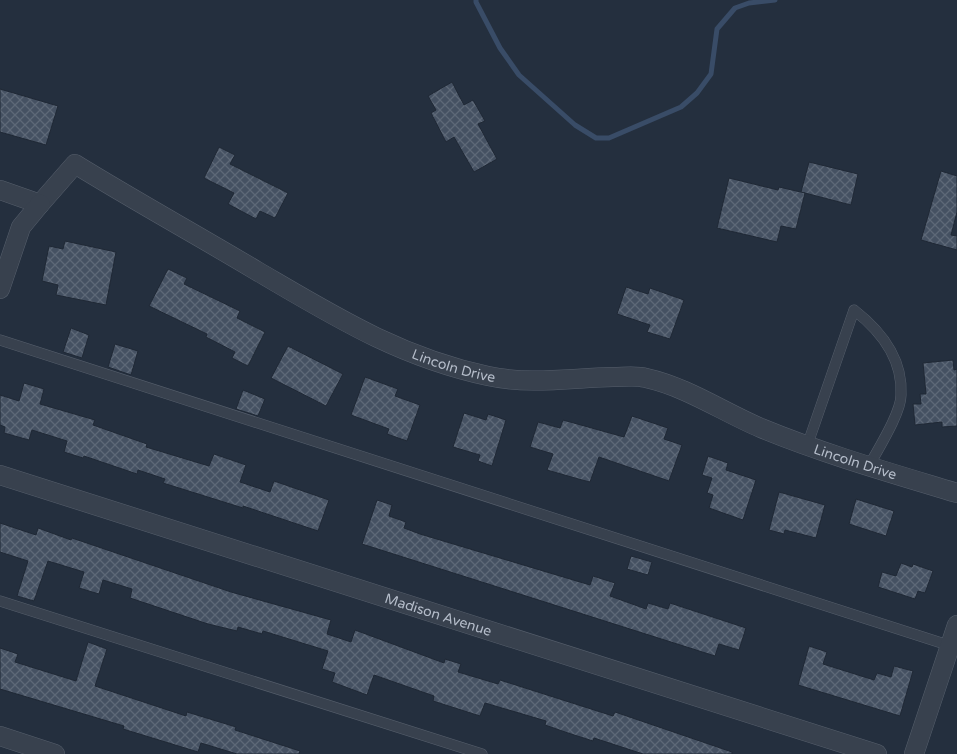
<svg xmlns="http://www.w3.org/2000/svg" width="957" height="754" viewBox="0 0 957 754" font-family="'Varela Round',sans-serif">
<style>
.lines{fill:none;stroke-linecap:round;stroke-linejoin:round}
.stream{stroke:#394c67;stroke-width:5}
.building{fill:url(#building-cross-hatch);stroke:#1f2835}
.service-casing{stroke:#565f6c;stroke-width:11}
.minor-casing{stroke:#565f6c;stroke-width:20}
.service{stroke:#38414e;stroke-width:10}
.minor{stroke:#38414e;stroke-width:19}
.labels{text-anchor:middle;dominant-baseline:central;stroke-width:4;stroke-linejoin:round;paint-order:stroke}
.street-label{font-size:14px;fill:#b4bcc9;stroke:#1d2633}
</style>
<defs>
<pattern id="building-cross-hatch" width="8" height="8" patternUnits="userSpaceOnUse" patternTransform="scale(1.25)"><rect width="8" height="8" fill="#455162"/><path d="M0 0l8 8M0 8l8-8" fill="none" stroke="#5d6877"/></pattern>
</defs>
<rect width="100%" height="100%" fill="#242f3e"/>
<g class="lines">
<polyline class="stream" points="476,0 476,2 500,48 519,75 575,125 596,138 609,138 681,107 697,93 711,74 717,29 735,8 749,3 775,0"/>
</g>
<g class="building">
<polygon points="452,82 464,105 473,100 485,121 478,124 497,159 474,172 454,137 446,142 431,113 436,110 428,96"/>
<polygon points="0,89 58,106 46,145 0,132"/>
<polygon points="219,147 235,155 230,164 288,193 275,218 260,211 256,219 228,204 234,193 204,178"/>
<polygon points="809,162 858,174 851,205 801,192"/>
<polygon points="941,171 957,176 957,212 951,235 957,236 957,250 921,240"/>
<polygon points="729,178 778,190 779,187 805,193 796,229 781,226 777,242 717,228"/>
<polygon points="65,241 116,252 106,305 56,295 58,285 42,281 49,246 63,249"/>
<polygon points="168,269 187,278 184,284 240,311 237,318 265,332 248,366 232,358 235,352 206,337 207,334 149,306"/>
<polygon points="626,287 648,294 650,288 684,300 670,339 647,332 650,325 617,314"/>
<polygon points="71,328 89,335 82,358 63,352"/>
<polygon points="115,344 138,351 131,375 108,367"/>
<polygon points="288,346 343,374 326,406 271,378"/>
<polygon points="953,360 954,370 957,369 957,426 942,427 942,422 915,425 913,404 921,404 920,394 926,394 923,363"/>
<polygon points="365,377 398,389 395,396 420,405 407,441 387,434 389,429 351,415"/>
<polygon points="24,383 44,389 40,404 95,420 93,425 147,444 146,447 209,466 214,454 246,465 240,482 270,492 274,481 329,500 318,531 243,506 243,508 163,483 165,479 138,470 137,474 84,456 83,458 64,452 67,441 32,430 29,440 4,433 5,427 0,425 0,395 19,401"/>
<polygon points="243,390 265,399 258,416 236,409"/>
<polygon points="464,413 486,420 488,414 506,420 492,466 478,461 480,455 453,447"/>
<polygon points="632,416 668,428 664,439 682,445 669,481 599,457 590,482 582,480 547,470 553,454 530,447 538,422 560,428 563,420 624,437"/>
<polygon points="708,456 728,463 726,470 756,480 743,520 709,508 713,495 707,493 712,478 702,475"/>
<polygon points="779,492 825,505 816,538 785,530 784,534 769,530"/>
<polygon points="856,499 894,511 886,536 849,524"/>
<polygon points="377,500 392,505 389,516 406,522 404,528 420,534 590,585 593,576 615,583 610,596 646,609 648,603 668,609 670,603 746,628 739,650 719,644 715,656 362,544"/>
<polygon points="0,523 36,535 38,528 71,540 72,538 231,592 331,620 327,634 351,642 355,630 444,663 445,659 461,664 458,672 498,684 500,680 613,716 615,712 732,752 732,754 643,754 594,738 593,741 568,733 545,725 546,721 485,703 480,716 433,701 434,696 374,675 367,695 332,682 335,673 322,669 328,651 263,631 262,634 238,627 237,631 208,624 130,598 132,589 103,580 99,594 79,588 84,572 48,561 34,601 17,596 28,561 0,552"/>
<polygon points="631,556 652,562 648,575 627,569"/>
<polygon points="901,563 912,567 913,564 933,571 925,593 918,591 915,599 878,587 882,572 896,576"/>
<polygon points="88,642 107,649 95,686 186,716 187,712 236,727 235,730 300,751 299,754 237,754 201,743 198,752 123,729 124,726 0,689 0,648 18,654 15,662 76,681"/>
<polygon points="809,646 827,652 823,664 874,680 877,673 891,677 894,666 913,671 900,716 798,685"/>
</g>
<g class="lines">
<defs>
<g id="service">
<polyline points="0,340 954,647"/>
<path d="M807 446 854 310C881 331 903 359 901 395 901 413 878 449 869 466"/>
<polyline points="0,601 482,754"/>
</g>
<g id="minor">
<path id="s1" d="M0 190 40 204 75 164C135 201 197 235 257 271 334 316 399 357 488 376 529 385 571 378 613 377 624 377 636 375 646 378 687 387 723 412 761 428 824 454 891 473 957 493"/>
<polyline points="0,289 21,227 40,204"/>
<path id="s2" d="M0 475 877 754"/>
<polyline points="0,736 55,754"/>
<polyline points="914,754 957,625"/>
</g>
</defs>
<use href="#service" class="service-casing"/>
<use href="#minor" class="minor-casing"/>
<use href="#service" class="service"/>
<use href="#minor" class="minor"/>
</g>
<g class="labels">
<g class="street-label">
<text stroke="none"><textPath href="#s1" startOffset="526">Lincoln Drive</textPath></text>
<text stroke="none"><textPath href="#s1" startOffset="946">Lincoln Drive</textPath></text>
<text stroke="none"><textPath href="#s2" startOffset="460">Madison Avenue</textPath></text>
</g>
</g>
</svg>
